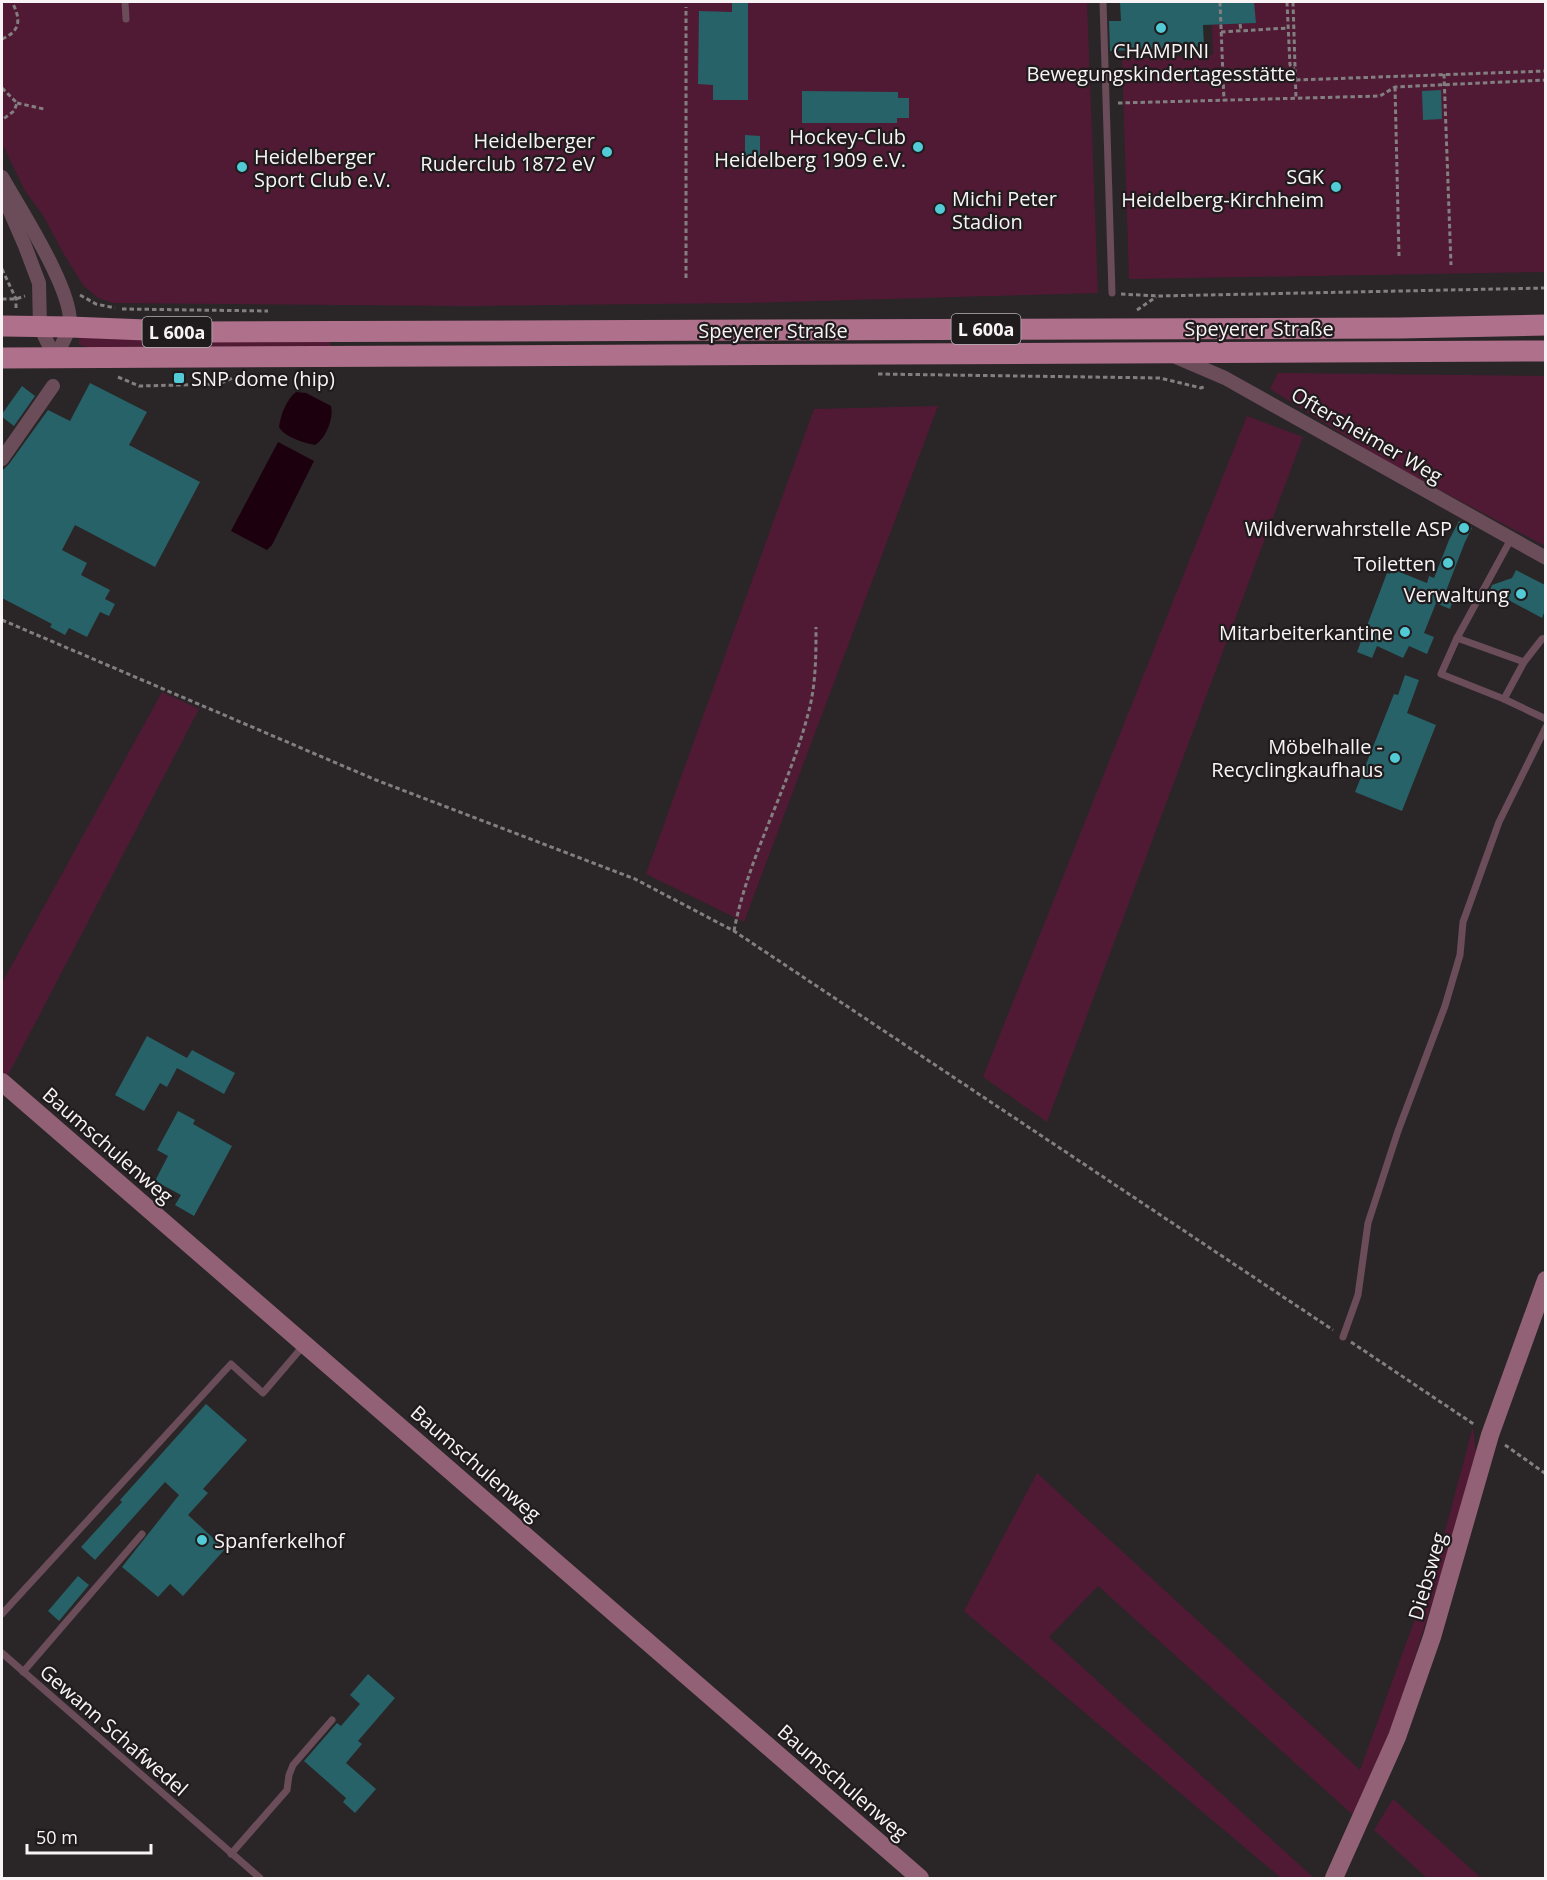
<svg xmlns="http://www.w3.org/2000/svg" width="1547" height="1880" viewBox="0 0 1547 1880" font-family="'Open Sans',sans-serif">
<style>
.green{fill:#501a35}
.water{fill:#1d000e}
.building{fill:#266268}
.lines{fill:none;stroke-linecap:round;stroke-linejoin:round}
.path{stroke:#837f80;stroke-width:3;stroke-dasharray:4.5 3;stroke-linecap:butt}
.lane{stroke:#6b4c59;stroke-width:7}
.street{stroke:#6b4c59;stroke-width:14}
.secondary{stroke:#926175;stroke-width:18}
.primary{stroke:#af708b;stroke-width:21}
.poi-dot{fill:#52cbd7;stroke:#201b1d;stroke-width:2}
.labels{text-anchor:middle;dominant-baseline:central;stroke-width:4.5;stroke-linejoin:round;paint-order:stroke}
.shield{fill:#201b1d;stroke:#b7b3b4;stroke-width:1.5}
.shield-label{font-size:18px;font-weight:bold;fill:#f8f4f5}
.poi-label{font-size:20px;fill:#f8f4f5;stroke:#201b1d;text-anchor:end}
.street-label{font-size:20px;fill:#f8f4f5;stroke:#201b1d}
</style>
<rect width="100%" height="100%" fill="#2a2527"/>
<g class="green">
<polygon points="2,2 1087,2 1098,293 743,303 472,306 114,303 98,298 83,285 62,251 43,215 25,191 2,143"/>
<polygon points="1211,2 1545,2 1545,272 1129,279 1122,59 1213,55"/>
<polygon points="79,337 330,342 330,346 89,347 79,345"/>
<polygon points="1278,373 1545,376 1545,546 1387,462 1270,389"/>
<polygon points="938,406 744,922 646,874 814,409"/>
<polygon points="1247,416 1303,437 1047,1122 983,1077"/>
<polygon points="162,692 199,709 7,1077 2,1073 2,983"/>
<polygon points="1473,1427 1476,1455 1450,1546 1392,1729 1354,1816 1098,1586 1049,1637 1314,1878 1281,1878 964,1611 1037,1473 1360,1770 1440,1550"/>
<polygon points="1393,1799 1481,1878 1427,1878 1374,1830"/>
</g>
<g class="water">
<path d="M296 392 306 393 331 406C334 418 326 438 315 445 304 443 284 437 279 427 281 414 286 400 296 392Z"/>
<polygon points="278,442 314,461 272,545 267,550 231,531"/>
</g>
<g class="building">
<polygon points="732,2 748,2 748,100 713,100 713,85 698,84 699,11 732,12"/>
<polygon points="1120,2 1254,2 1256,23 1203,25 1204,47 1110,51 1109,21 1121,21"/>
<polygon points="1441,90 1442,119 1423,120 1422,91"/>
<polygon points="802,91 898,92 898,98 909,98 909,118 897,118 897,123 802,123"/>
<polygon points="745,135 760,136 760,159 745,159"/>
<polygon points="90,383 147,412 129,445 200,482 155,567 75,525 62,550 87,563 81,575 110,590 105,599 115,604 109,616 100,612 87,637 69,628 65,635 50,627 52,624 2,598 2,471 9,464 48,410 70,421"/>
<polygon points="22,386 35,396 14,426 2,417 2,414"/>
<polygon points="1459,521 1472,528 1465,542 1446,591 1455,594 1450,609 1436,603 1424,633 1434,637 1427,654 1409,646 1403,658 1377,646 1372,658 1357,652 1387,573 1390,574 1392,569 1427,583 1429,576 1434,578 1449,540"/>
<polygon points="1516,570 1545,585 1545,610 1542,618 1490,590 1492,585 1512,578"/>
<polygon points="1405,675 1419,680 1407,713 1436,725 1402,811 1355,792 1394,694 1398,695"/>
<polygon points="147,1036 187,1058 192,1050 235,1073 224,1094 177,1068 167,1087 160,1083 144,1111 115,1095"/>
<polygon points="178,1111 195,1120 193,1124 232,1146 194,1216 175,1205 181,1195 155,1181 168,1156 157,1150"/>
<polygon points="206,1404 247,1440 203,1489 208,1493 188,1515 225,1549 183,1596 170,1584 158,1597 122,1567 179,1495 165,1482 95,1560 81,1547 122,1502 120,1500"/>
<polygon points="78,1576 89,1585 59,1621 48,1611"/>
<polygon points="368,1674 395,1698 358,1741 362,1744 346,1763 376,1789 355,1813 343,1802 346,1798 304,1761 337,1723 341,1726 360,1704 350,1695"/>
</g>
<g class="lines">
<g class="path">
<polyline points="1220,2 1224,101"/>
<polyline points="1287,2 1290,65 1294,69"/>
<polyline points="1293,2 1296,99"/>
<polyline points="1240,24 1241,30"/>
<polyline points="1221,32 1288,28"/>
<path d="M2 39C21 31 21 19 12 2"/>
<polyline points="1444,74 1451,265"/>
<polyline points="1296,80 1546,71"/>
<polyline points="1395,87 1399,256"/>
<polyline points="2,88 17,103 14,111 2,120"/>
<polyline points="17,103 44,109"/>
<polyline points="1118,103 1380,96 1395,87 1546,80"/>
<polyline points="2,269 16,299 16,310"/>
<polyline points="686,278 686,7"/>
<polyline points="1121,294 1158,296 1546,288"/>
<polyline points="80,295 96,304 115,308"/>
<polyline points="2,299 16,299 25,296"/>
<polyline points="122,309 268,311"/>
<polyline points="1137,310 1156,297"/>
<polyline points="878,374 1160,378 1201,388 1206,386"/>
<polyline points="118,377 139,386 219,384 237,376"/>
<polyline points="2,620 376,780 635,879 734,931 1333,1330"/>
<path d="M734 931C748 856 789 788 808 714 816 686 816 656 816 627"/>
<polyline points="1351,1342 1475,1425"/>
<polyline points="1505,1445 1546,1474"/>
</g>
<g class="lane">
<polyline points="125,2 126,19"/>
<polyline points="1103,2 1112,293"/>
<polyline points="1511,539 1457,638 1441,674 1504,699 1546,719"/>
<polyline points="1457,638 1524,662"/>
<polyline points="1504,699 1524,662 1542,639 1546,638"/>
<polyline points="1343,1337 1358,1295 1368,1223 1398,1131 1445,1006 1460,955 1463,922 1499,822 1546,727"/>
<polyline points="2,1614 231,1364 263,1393 304,1345"/>
<polyline points="2,1653 260,1878"/>
<polyline points="23,1672 142,1534"/>
<polyline points="231,1854 287,1790 289,1775 293,1765 332,1720"/>
</g>
<g class="street">
<path d="M2 177C18 206 78 297 69 328 66 338 59 349 55 358"/>
<polyline points="2,193 25,246 39,283 40,327 55,358"/>
<polyline points="1176,357 1225,378 1546,558"/>
<polyline points="2,459 53,386"/>
</g>
<g class="secondary">
<polyline points="2,1082 920,1878"/>
<polyline points="1334,1878 1397,1737 1432,1637 1490,1435 1546,1280"/>
</g>
<g class="primary">
<polyline points="2,326 70,327 197,332 1400,328 1546,325"/>
<polyline points="2,358 1546,351"/>
</g>
</g>
<g class="poi-dot">
<circle cx="1161" cy="28" r="6"/>
<circle cx="918" cy="147" r="6"/>
<circle cx="607" cy="152" r="6"/>
<circle cx="242" cy="167" r="6"/>
<circle cx="1336" cy="187" r="6"/>
<circle cx="940" cy="209" r="6"/>
<rect x="173" y="372" width="12" height="12" rx="3"/>
<circle cx="1464" cy="528" r="6"/>
<circle cx="1448" cy="563" r="6"/>
<circle cx="1521" cy="594" r="6"/>
<circle cx="1405" cy="632" r="6"/>
<circle cx="1395" cy="758" r="6"/>
<circle cx="202" cy="1540" r="6"/>
</g>
<g class="labels">
<g class="shield">
<rect x="951.5" y="314" width="69" height="30" rx="4.5"/>
<rect x="142.5" y="317" width="69" height="30" rx="4.5"/>
</g>
<g class="shield-label">
<text x="986" y="329">L 600a</text>
<text x="177" y="332">L 600a</text>
</g>
<g class="poi-label">
<text x="1161" y="50" text-anchor="middle">CHAMPINI<tspan x="1161" dy="23">Bewegungskindertagesstätte</tspan></text>
<text x="906" y="136">Hockey-Club<tspan x="906" dy="23">Heidelberg 1909 e.V.</tspan></text>
<text x="595" y="140">Heidelberger<tspan x="595" dy="23">Ruderclub 1872 eV</tspan></text>
<text x="254" y="156" text-anchor="start">Heidelberger<tspan x="254" dy="23">Sport Club e.V.</tspan></text>
<text x="1324" y="176">SGK<tspan x="1324" dy="23">Heidelberg-Kirchheim</tspan></text>
<text x="952" y="198" text-anchor="start">Michi Peter<tspan x="952" dy="23">Stadion</tspan></text>
<text x="191" y="378" text-anchor="start">SNP dome (hip)</text>
<text x="1452" y="528">Wildverwahrstelle ASP</text>
<text x="1436" y="563">Toiletten</text>
<text x="1509" y="594">Verwaltung</text>
<text x="1393" y="632">Mitarbeiterkantine</text>
<text x="1383" y="746">Möbelhalle -<tspan x="1383" dy="23">Recyclingkaufhaus</tspan></text>
<text x="214" y="1540" text-anchor="start">Spanferkelhof</text>
</g>
<g class="street-label">
<text x="1259" y="328">Speyerer Straße</text>
<text x="773" y="330">Speyerer Straße</text>
<text transform="translate(1367 435) rotate(30)">Oftersheimer Weg</text>
<text transform="translate(108 1145) rotate(41)">Baumschulenweg</text>
<text transform="translate(476 1463) rotate(41)">Baumschulenweg</text>
<text transform="translate(1427 1576) rotate(-74)">Diebsweg</text>
<text transform="translate(114 1730) rotate(41)">Gewann Schafwedel</text>
<text transform="translate(843 1782) rotate(41)">Baumschulenweg</text>
</g>
</g>
<rect width="1547" height="1880" fill="none" stroke="#f8f4f5" stroke-width="6"/>
<path d="M27 1844v9h124v-9" fill="none" stroke="#f8f4f5" stroke-width="3"/>
<text x="36" y="1844" font-size="18" fill="#f8f4f5" stroke="#201b1d" stroke-width="4.5" paint-order="stroke">50 m</text>
</svg>
